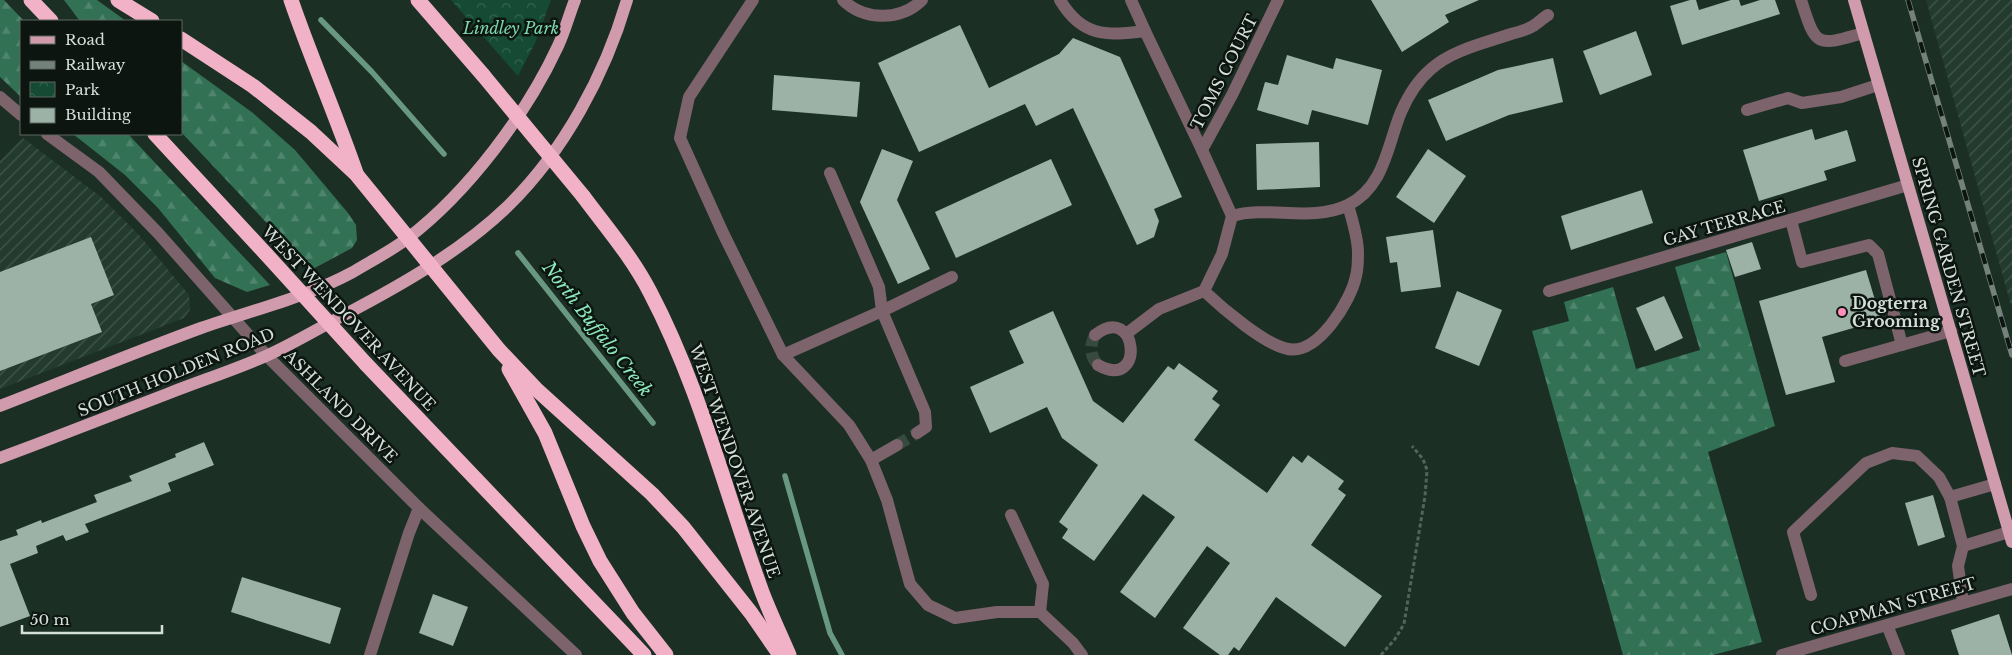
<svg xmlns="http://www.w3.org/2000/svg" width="2012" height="655" viewBox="0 0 2012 655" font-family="'Libre Baskerville',serif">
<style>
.industrial{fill:url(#industrial-furrows)}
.forest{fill:url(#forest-firs)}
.park{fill:url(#park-crowns)}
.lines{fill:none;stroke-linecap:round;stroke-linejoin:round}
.stream{stroke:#699882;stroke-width:5.5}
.building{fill:#9cb2a6}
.minor-tunnel{stroke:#384940;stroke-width:12;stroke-dasharray:12 6;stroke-linecap:butt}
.path{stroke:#54645b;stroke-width:3;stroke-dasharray:4 2.5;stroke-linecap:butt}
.minor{stroke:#7d636c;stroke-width:12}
.major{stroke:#d09bad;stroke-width:12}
.highway{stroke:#f1b1c7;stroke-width:15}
.rail-casing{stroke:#73827a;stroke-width:5.5}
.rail{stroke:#0d1511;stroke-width:4;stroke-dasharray:11;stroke-linecap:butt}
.highway-bridge{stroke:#f1b1c7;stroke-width:15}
.poi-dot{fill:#ff8eba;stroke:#0d1511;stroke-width:2}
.labels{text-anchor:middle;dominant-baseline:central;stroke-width:5;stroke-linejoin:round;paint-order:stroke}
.park-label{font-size:16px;font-style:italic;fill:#7bd7ab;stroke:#0d1511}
.street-label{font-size:16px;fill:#d4dfd9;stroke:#0d1511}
.poi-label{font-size:16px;font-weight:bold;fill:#d4dfd9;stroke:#0d1511;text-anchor:start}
.water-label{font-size:18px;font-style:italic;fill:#8deabc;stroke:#0d1511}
</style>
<defs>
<pattern id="industrial-furrows" width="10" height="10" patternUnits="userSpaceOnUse" patternTransform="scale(1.25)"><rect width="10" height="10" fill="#233b2f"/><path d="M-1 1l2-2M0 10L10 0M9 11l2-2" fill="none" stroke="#42574d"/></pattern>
<pattern id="forest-firs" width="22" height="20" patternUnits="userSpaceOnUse" patternTransform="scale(1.25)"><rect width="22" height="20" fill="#327154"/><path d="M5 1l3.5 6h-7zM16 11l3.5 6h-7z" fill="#4f856c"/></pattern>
<pattern id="park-crowns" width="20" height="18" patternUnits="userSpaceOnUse" patternTransform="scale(1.25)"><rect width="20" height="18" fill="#154a34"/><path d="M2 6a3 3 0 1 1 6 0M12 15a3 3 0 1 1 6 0" fill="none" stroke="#366451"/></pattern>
</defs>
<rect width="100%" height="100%" fill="#1c2f25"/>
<g class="industrial">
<polygon points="1926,0 2012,0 2012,309"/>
<polygon points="23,138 101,197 139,235 189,295 190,310 184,318 0,389 0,161"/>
</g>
<g class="forest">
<polygon points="0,0 4,0 24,21 21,21 21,97 0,77"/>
<polygon points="64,0 97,0 126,21 80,21"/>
<polygon points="181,61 253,113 295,150 348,213 356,225 357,240 352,248 311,270 181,132"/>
<polygon points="73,134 128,134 270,285 247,292 215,278 158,208 125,175"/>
<polygon points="1726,252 1775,426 1708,452 1762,642 1713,655 1623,655 1532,331 1569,321 1564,302 1613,287 1636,369 1700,350 1675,267"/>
</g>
<polygon class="park" points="451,0 551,0 535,43 518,76"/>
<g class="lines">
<g class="stream">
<polyline points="321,20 372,72 444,154"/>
<polyline points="518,253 653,423"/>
<polyline points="785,476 830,633 842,655"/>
</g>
</g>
<g class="building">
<polygon points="1371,0 1479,0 1445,15 1449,22 1402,52"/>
<polygon points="1690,0 1696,0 1699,10 1731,0 1739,0 1741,6 1760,0 1775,0 1780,14 1682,45 1670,6"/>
<polygon points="960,25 989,88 1059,54 1073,38 1120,57 1182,197 1154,209 1159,221 1154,237 1137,245 1073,108 1036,126 1025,104 919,152 878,63"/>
<polygon points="1636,31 1652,75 1600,95 1583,51"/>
<polygon points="1287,55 1333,69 1336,58 1382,70 1368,125 1312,110 1308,125 1257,110 1265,82 1278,85"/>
<polygon points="1553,58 1563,102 1509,115 1446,141 1428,100 1498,70"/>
<polygon points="774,75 860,82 857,117 772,110"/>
<polygon points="1812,129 1815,140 1847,130 1856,161 1824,171 1827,180 1759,201 1743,150"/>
<polygon points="1319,142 1320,187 1257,190 1256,144"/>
<polygon points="882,149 913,161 897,200 930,269 898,284 860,202"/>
<polygon points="1428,149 1466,176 1434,223 1396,197"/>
<polygon points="1051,159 1072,205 956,258 935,212"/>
<polygon points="1642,190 1653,223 1571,250 1561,216"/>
<polygon points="1433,230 1441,287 1401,292 1397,262 1390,263 1386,237"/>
<polygon points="91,237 114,295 91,304 102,332 0,371 0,272"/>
<polygon points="1752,242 1761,269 1735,277 1726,250"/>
<polygon points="1866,270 1881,320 1822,337 1835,382 1786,395 1759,301"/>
<polygon points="1457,291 1502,310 1479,366 1435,348"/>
<polygon points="1664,296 1683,338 1655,351 1636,308"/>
<polygon points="1053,311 1093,401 1123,423 1168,366 1174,370 1179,363 1218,391 1212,399 1220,405 1194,440 1267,493 1293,456 1302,463 1308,455 1344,481 1338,489 1346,495 1311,545 1382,596 1345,647 1276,597 1239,651 1234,647 1228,655 1220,655 1183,628 1230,563 1207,546 1155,618 1120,592 1175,517 1143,494 1094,561 1062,538 1068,529 1059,522 1098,465 1062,438 1047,407 990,433 970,387 1024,363 1009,331"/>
<polygon points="204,442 214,465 168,483 171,491 85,524 89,532 66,541 63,535 36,546 38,553 10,564 30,616 0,627 0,541 18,535 16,530 41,520 42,523 97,502 94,495 132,481 129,476 176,457 175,454"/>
<polygon points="1933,495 1945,537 1918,546 1905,503"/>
<polygon points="242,577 341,608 330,644 231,612"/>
<polygon points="433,594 468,607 453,646 419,633"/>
<polygon points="1999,614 2012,655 1959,655 1951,630"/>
</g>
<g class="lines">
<g class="minor-tunnel">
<path d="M1095 335C1089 346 1090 356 1098 365"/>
<polyline points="897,445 917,433"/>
</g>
<polyline class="path" points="1381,655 1395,639 1404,624 1425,496 1427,470 1423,459 1412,446"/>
<g class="minor">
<polyline points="753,0 689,97 680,138 723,233 783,355 849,425 871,460 887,500 910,584 928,605 955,618 997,612 1040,612 1073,643 1082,655"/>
<path d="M843 0C864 21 901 21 922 0"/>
<path d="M1060 0C1082 37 1106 36 1145 31L1202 150"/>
<polyline points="1131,0 1145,31"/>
<path d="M1278 0 1232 95 1202 150 1232 216 1222 254 1204 291C1222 308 1265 345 1288 349 1318 355 1351 301 1356 276 1358 269 1358 260 1358 253 1358 237 1352 220 1348 205"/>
<path d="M1801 0C1816 47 1816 47 1863 33"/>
<polyline points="0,97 21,115"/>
<polyline points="1747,110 1788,98 1802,103 1841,97 1878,85"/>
<polyline points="47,134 99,172 158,233 267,356 419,508 576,655"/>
<path d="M1232 216C1268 205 1311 223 1348 205 1385 186 1387 146 1401 112 1408 96 1418 80 1431 69 1452 50 1485 43 1511 34 1518 32 1527 30 1533 26 1538 23 1543 18 1548 15"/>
<polyline points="1791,220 1802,262 1869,245 1878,254 1902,345"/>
<polyline points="1549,291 1908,185"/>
<polyline points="1126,334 1159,309 1204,291"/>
<path d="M1095 335C1138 301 1146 392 1098 365"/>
<polyline points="783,355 882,311 879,287 830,173"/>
<polyline points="1845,361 1951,331"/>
<polyline points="917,433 926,427 925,412 882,311 952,277"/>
<polyline points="871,460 897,445"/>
<polyline points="1011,515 1043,584 1040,612"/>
<polyline points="1963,546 2009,532"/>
<polyline points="1811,595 1793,532 1866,463 1892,453 1917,456 1939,477 1950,497"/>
<polyline points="1963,602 1958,566 1963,546 1950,497 1995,484"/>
<polyline points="1887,625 1899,655"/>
<polyline points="370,655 409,533 419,508"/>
<polyline points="1782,655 2012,589"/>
</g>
<g class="major">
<polyline points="1854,0 2012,542"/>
<path d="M0 406C67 380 133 353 201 328 252 310 305 298 353 272 371 261 391 251 408 238 468 192 526 115 558 46 565 31 569 15 575 0"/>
<path d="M0 458C56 437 112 415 167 394 200 381 234 370 266 356 293 344 319 328 346 314 403 284 461 251 508 206 564 151 605 75 627 0"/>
</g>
<g class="highway">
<polyline points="31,0 51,21"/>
<polyline points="118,0 152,21"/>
<path d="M291 0C311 58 336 115 356 173"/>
<polyline points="418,0 483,75"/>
<polyline points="181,39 253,86 311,132 356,174 499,350 536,389 652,494 683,527 751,613 780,655"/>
<polyline points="155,134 266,254"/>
<path d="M583 196C606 227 632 257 650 292 700 387 725 492 762 592 770 613 780 634 789 655"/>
<polyline points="366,364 644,655"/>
<polyline points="509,369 545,433 583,526 600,561 633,613 666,655"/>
</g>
<defs>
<polyline id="rail" points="1908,0 2012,355"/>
</defs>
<use href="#rail" class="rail-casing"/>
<use href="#rail" class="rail"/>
<g class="highway-bridge">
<polyline points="483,75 583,196"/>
<polyline points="266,254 366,364"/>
</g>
</g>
<circle class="poi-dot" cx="1842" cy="312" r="5"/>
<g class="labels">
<g class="park-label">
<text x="511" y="28">Lindley Park</text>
</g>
<g class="street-label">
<text transform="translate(1224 72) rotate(-63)">TOMS COURT</text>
<text transform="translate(1724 223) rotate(-16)">GAY TERRACE</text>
<text transform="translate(1949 267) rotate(74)">SPRING GARDEN STREET</text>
<text transform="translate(349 318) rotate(47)">WEST WENDOVER AVENUE</text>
<text transform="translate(176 372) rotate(-22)">SOUTH HOLDEN ROAD</text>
<text transform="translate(341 406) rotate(45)">ASHLAND DRIVE</text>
<text transform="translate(735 461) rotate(71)">WEST WENDOVER AVENUE</text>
<text transform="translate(1893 606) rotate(-16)">COAPMAN STREET</text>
</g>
<g class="poi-label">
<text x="1852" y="303">Dogterra<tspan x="1852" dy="18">Grooming</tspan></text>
</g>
<g class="water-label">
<text transform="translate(597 329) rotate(52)">North Buffalo Creek</text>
</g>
</g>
<rect x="20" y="20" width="162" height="115" fill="#0d1511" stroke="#5d6661"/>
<rect x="30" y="36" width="25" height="8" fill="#d09bad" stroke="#5d6661"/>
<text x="65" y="45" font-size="15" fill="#d4dfd9">Road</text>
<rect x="30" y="61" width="25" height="8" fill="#73827a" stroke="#5d6661"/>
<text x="65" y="70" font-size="15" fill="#d4dfd9">Railway</text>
<rect x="30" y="82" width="25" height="15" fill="url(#park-crowns)" stroke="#5d6661"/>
<text x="65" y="95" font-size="15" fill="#d4dfd9">Park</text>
<rect x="30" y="108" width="25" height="15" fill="#9cb2a6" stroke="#5d6661"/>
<text x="65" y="120" font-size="15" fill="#d4dfd9">Building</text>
<path d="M22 625v8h140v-8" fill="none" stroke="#d4dfd9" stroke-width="2.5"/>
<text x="30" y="625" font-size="15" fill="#d4dfd9" stroke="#0d1511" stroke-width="4" paint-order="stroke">50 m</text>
</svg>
